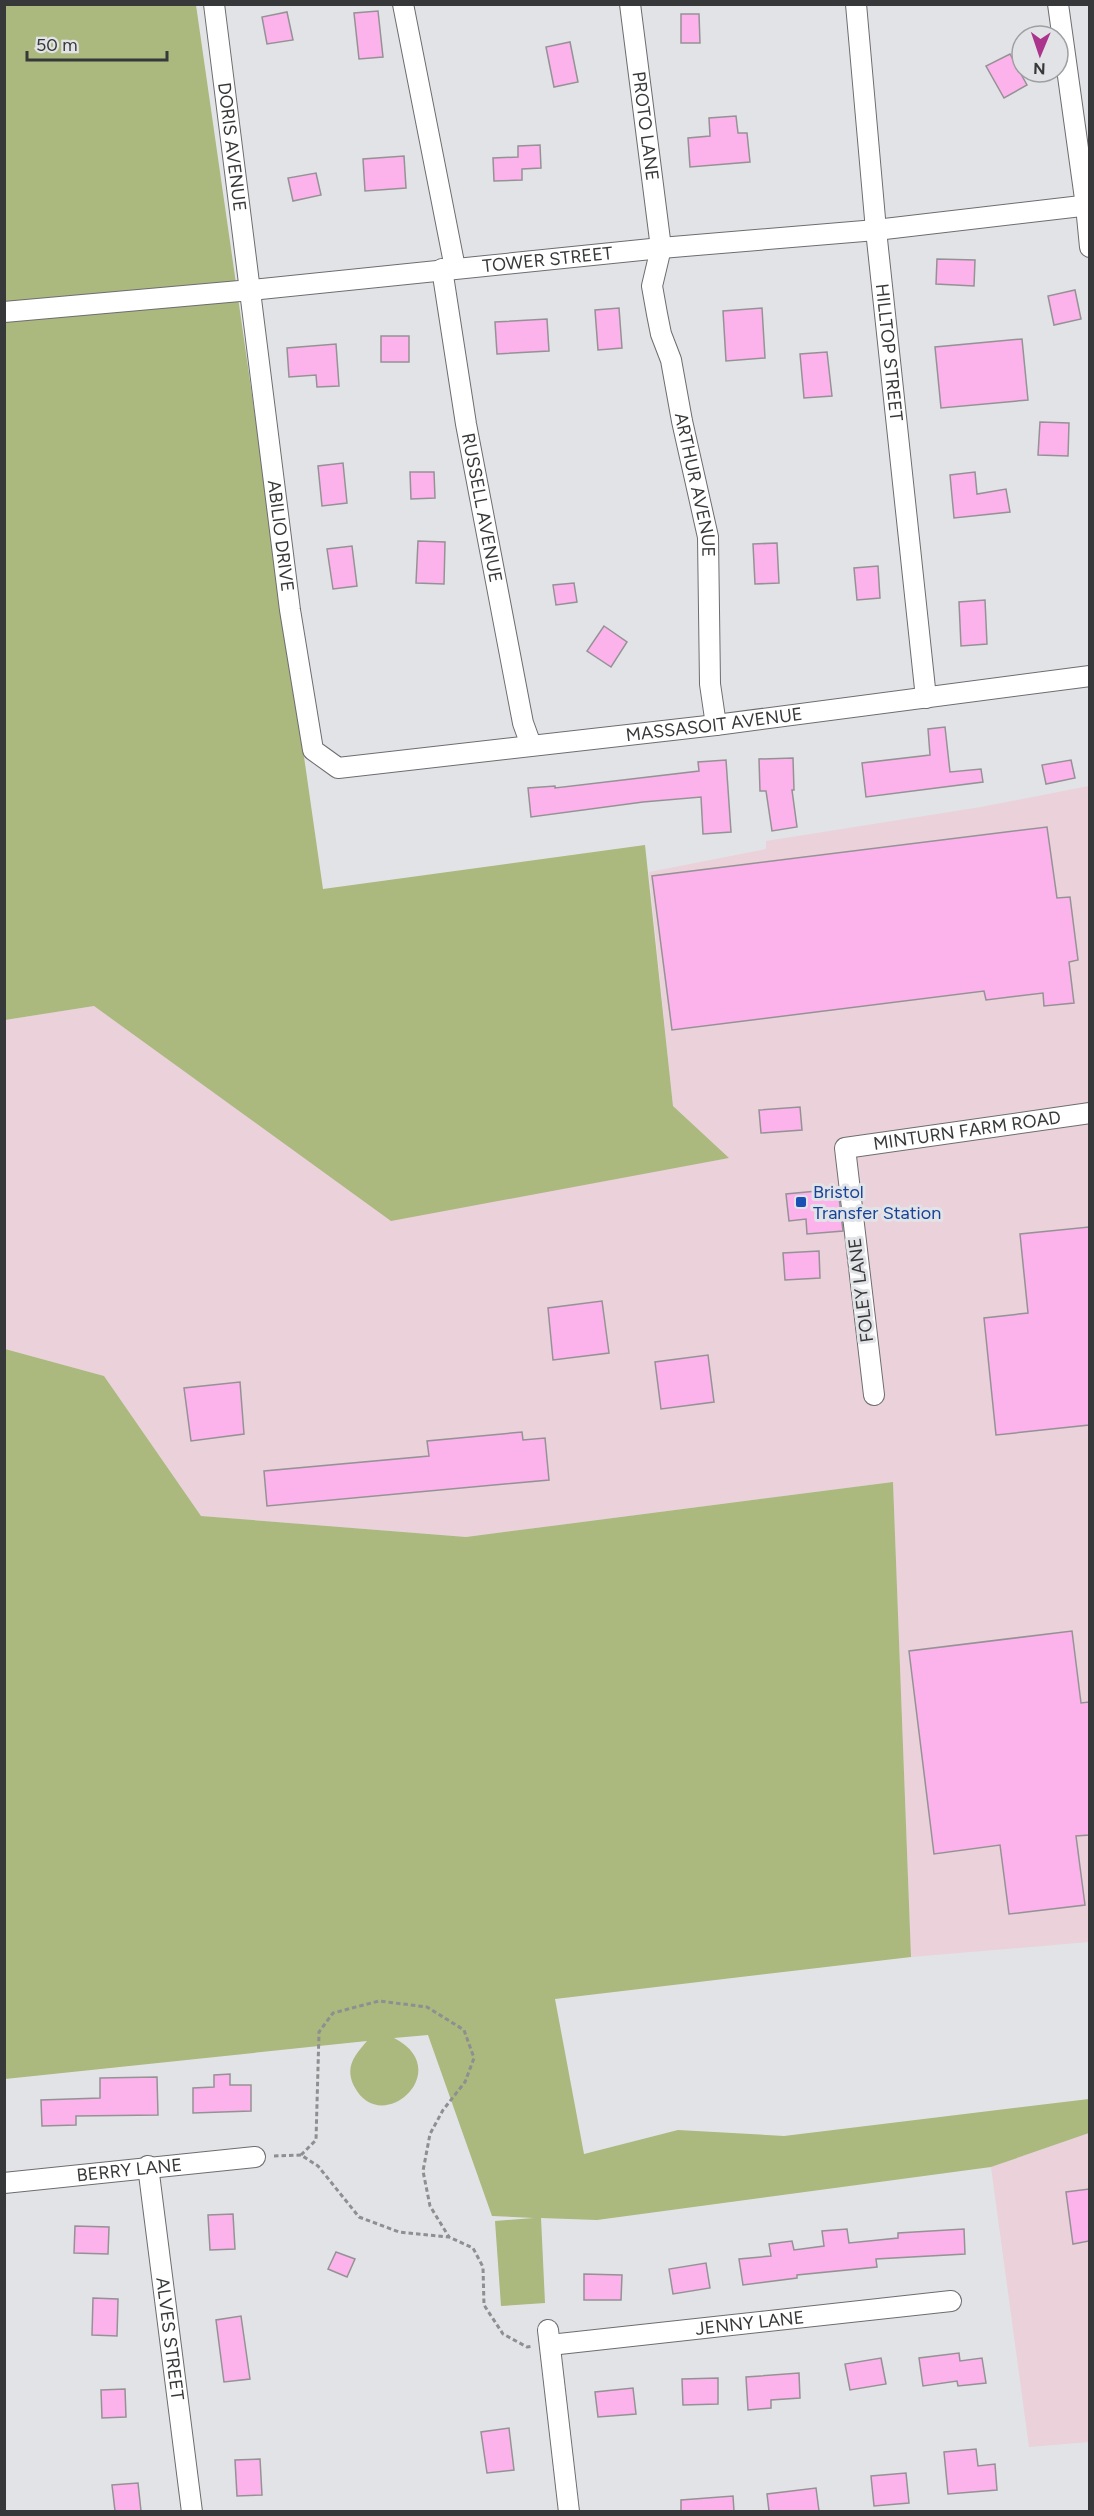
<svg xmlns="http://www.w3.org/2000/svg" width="1094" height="2516" viewBox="0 0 1094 2516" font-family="Figtree,sans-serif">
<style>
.commercial{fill:#ead1da}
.green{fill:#abb87e}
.building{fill:#fcb3eb;stroke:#959295;stroke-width:1.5}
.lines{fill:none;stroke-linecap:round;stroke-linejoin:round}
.street-casing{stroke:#6d6d70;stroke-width:22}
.path{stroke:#8e8f91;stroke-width:3;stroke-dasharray:4.5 3;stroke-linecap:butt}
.street{stroke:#fff;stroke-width:20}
.transit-dot{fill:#1a4fb4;stroke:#e2e3e6;stroke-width:2}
.labels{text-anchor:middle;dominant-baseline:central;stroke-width:6;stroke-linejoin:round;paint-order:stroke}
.street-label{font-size:18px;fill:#373839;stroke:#e2e3e6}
.transit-label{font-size:18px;fill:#164399;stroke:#e2e3e6;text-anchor:start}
</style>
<rect width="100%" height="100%" fill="#e2e3e6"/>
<g class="commercial">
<polygon points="1089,786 1089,1942 911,1957 893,1482 466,1537 201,1516 104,1376 5,1349 5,1020 94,1006 391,1220 728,1158 673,1106 649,872 766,849 766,841 981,807"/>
<polygon points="1089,2133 1089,2442 1029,2447 991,2167"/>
</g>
<g class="green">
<polygon points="5,5 196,5 323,889 645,845 673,1106 729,1158 391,1221 94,1006 5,1020"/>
<path d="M5 1349 104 1376 201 1516 466 1537 893 1482 911 1957 555 1999 584 2154 678 2130 784 2136 1089 2099V2133L991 2167 597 2220 541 2218 545 2303 501 2306 495 2221 534 2218 492 2216 428 2035 394 2038C457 2070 381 2139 354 2086 344 2066 356 2054 367 2041L5 2079Z"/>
</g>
<g class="building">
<polygon points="378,11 383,57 359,59 354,13"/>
<polygon points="287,12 293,40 267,44 262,17"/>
<polygon points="681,14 699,14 700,43 681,43"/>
<polygon points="570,42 578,82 554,87 546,47"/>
<polygon points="1010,54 1027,85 1004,98 986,66"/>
<polygon points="736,116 738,133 747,133 750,162 690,167 688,138 710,136 709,118"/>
<polygon points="540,145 541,168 522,169 522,180 494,181 493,158 518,157 518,146"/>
<polygon points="404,156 406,188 365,191 363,159"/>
<polygon points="316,173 321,195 293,201 288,178"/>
<polygon points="937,259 975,260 974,286 936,284"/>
<polygon points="1075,290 1081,319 1054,325 1048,296"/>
<polygon points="619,308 622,348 598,350 595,310"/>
<polygon points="762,308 765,358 726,361 723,311"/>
<polygon points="547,319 549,351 497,354 495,322"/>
<rect x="381" y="336" width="28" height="26"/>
<polygon points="1022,339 1028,400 941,408 935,347"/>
<polygon points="336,344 339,386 317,387 316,375 289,377 287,348"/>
<polygon points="827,352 832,396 804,398 800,354"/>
<polygon points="1040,422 1069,423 1068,456 1038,455"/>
<polygon points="343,463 347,503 322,506 318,466"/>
<polygon points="410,472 434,472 435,498 411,499"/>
<polygon points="975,472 977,494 1006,489 1010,512 954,518 950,475"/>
<polygon points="418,541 445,542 444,584 416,583"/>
<polygon points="777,543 779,583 755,584 753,544"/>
<polygon points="352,546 357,586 333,589 327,549"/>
<polygon points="878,566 880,598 857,600 854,568"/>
<polygon points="574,583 577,602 556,605 553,585"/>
<polygon points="985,600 987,644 961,646 959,602"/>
<polygon points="604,626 627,642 611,667 587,651"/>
<polygon points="945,727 950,772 981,769 983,782 866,797 862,763 930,755 928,729"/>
<polygon points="793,758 794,790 792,790 797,827 772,831 766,791 760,791 759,759"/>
<polygon points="726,760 731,832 703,834 701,797 643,802 531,817 528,788 555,786 555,788 699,771 698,762"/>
<polygon points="1071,760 1075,778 1046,784 1042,765"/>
<polygon points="1047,827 1057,898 1070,897 1078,960 1069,962 1074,1003 1044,1006 1043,993 986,1000 984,991 672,1030 652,876"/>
<polygon points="800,1107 802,1130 761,1133 759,1110"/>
<polygon points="838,1189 843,1231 807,1234 806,1219 789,1221 786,1194"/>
<polygon points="1089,1227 1089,1425 996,1435 984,1318 1028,1313 1020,1234"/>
<polygon points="819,1251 820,1278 785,1280 783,1253"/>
<polygon points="602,1301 609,1353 553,1360 548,1308"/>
<polygon points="708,1355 714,1402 661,1409 655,1362"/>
<polygon points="240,1382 244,1434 191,1441 184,1388"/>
<polygon points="522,1432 523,1440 545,1438 549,1480 267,1506 264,1471 429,1456 427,1441"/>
<polygon points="1072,1631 1081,1703 1089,1702 1089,1835 1076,1836 1085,1905 1009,1914 1000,1845 934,1854 909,1651"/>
<polygon points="230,2074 230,2085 251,2085 251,2111 193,2113 193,2088 214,2087 214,2075"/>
<polygon points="157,2077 158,2115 76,2116 76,2125 42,2126 41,2100 100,2098 100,2078"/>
<polygon points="1089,2189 1089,2241 1073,2244 1066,2192"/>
<polygon points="233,2214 235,2249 210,2250 208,2215"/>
<polygon points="75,2226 109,2227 108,2254 74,2253"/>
<polygon points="847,2229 849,2243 898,2238 898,2233 964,2229 965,2254 876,2259 877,2267 797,2275 797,2278 743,2285 739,2259 771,2256 769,2244 792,2241 794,2250 824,2246 822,2231"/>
<polygon points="336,2252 355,2259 347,2277 328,2269"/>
<polygon points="706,2263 710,2288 673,2294 669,2269"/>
<polygon points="584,2274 622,2275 621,2300 584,2300"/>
<polygon points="93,2298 118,2299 117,2336 92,2335"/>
<polygon points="241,2316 250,2379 224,2382 216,2320"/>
<polygon points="959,2353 960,2361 982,2358 986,2383 958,2386 957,2381 923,2386 919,2358"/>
<polygon points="881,2358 886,2384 850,2390 845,2364"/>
<polygon points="799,2373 800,2398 771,2400 771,2408 748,2410 746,2377"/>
<polygon points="718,2378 718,2404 683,2405 682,2379"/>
<polygon points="633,2388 636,2414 598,2417 595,2392"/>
<polygon points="125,2389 126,2417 102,2418 101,2390"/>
<polygon points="509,2428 514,2470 487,2473 481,2432"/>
<polygon points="976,2449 978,2466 995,2464 997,2490 948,2494 944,2452"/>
<polygon points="260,2459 262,2495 237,2496 235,2460"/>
<polygon points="906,2473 909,2503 874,2506 871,2476"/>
<polygon points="138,2483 141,2511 115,2511 112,2485"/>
<polygon points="816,2488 819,2511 769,2511 767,2494"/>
<polygon points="733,2496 734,2511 681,2511 681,2500"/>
</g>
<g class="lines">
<defs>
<g id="street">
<path id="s1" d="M214 4 290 610 313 750 338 768 716 725 1090 676"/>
<polyline points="403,4 455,268"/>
<path id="s2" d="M630 4 661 248 652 286 657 314 661 334 671 360 682 421 708 537 710 684 716 725"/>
<path id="s3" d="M856 4 876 230 926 698"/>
<polyline points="1058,4 1086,206 1090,247"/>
<path id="s4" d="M442 269 466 424 523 723 531 745"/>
<path id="s5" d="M4 312 251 290 661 248 876 230 1090 205"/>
<path id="s6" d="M874 1395 845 1148 1090 1113"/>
<path id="s7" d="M148 2166 192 2512"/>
<path id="s8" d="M4 2183 255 2157"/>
<polyline points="548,2330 569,2512"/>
<path id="s9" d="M550 2345 951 2301"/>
</g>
</defs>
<use href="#street" class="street-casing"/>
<g class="path">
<polyline points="301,2155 316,2140 319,2032 333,2013 379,2001 427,2007 464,2030 474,2058 465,2082 443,2110 430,2134 423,2171 430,2206 449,2237"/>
<polyline points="274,2156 301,2155 318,2166 359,2217 399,2232 449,2237 473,2248 483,2267 484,2305 503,2334 527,2347 533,2346"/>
</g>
<use href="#street" class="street"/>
</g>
<rect class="transit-dot" x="795" y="1196" width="12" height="12" rx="3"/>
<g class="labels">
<g class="street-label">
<text stroke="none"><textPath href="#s2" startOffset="123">PROTO LANE</textPath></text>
<text stroke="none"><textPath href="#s1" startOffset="144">DORIS AVENUE</textPath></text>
<text stroke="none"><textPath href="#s5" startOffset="546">TOWER STREET</textPath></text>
<text stroke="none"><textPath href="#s3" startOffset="350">HILLTOP STREET</textPath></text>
<text stroke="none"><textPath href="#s2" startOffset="489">ARTHUR AVENUE</textPath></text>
<text stroke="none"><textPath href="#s4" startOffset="242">RUSSELL AVENUE</textPath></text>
<text stroke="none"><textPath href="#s1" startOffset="536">ABILIO DRIVE</textPath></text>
<text stroke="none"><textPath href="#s1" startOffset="1162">MASSASOIT AVENUE</textPath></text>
<text stroke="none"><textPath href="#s6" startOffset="372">MINTURN FARM ROAD</textPath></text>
<text transform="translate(861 1290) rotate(-97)">FOLEY LANE</text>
<text stroke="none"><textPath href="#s8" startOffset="126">BERRY LANE</textPath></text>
<text stroke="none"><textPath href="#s9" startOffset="201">JENNY LANE</textPath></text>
<text stroke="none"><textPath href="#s7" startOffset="174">ALVES STREET</textPath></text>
</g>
<g class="transit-label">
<text x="813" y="1192">Bristol<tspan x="813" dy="21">Transfer Station</tspan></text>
</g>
</g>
<rect width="1094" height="2516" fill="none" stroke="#373839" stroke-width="12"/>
<g transform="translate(1040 54) rotate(182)"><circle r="28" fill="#e2e3e6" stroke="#9e9fa1" stroke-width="1.5"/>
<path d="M0-4.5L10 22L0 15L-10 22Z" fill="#ab358c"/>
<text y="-9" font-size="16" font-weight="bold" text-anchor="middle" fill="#373839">N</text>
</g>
<path d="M27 51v9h140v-9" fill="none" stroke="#373839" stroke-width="3"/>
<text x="36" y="51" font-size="18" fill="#373839" stroke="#e2e3e6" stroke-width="4.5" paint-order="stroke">50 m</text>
</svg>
